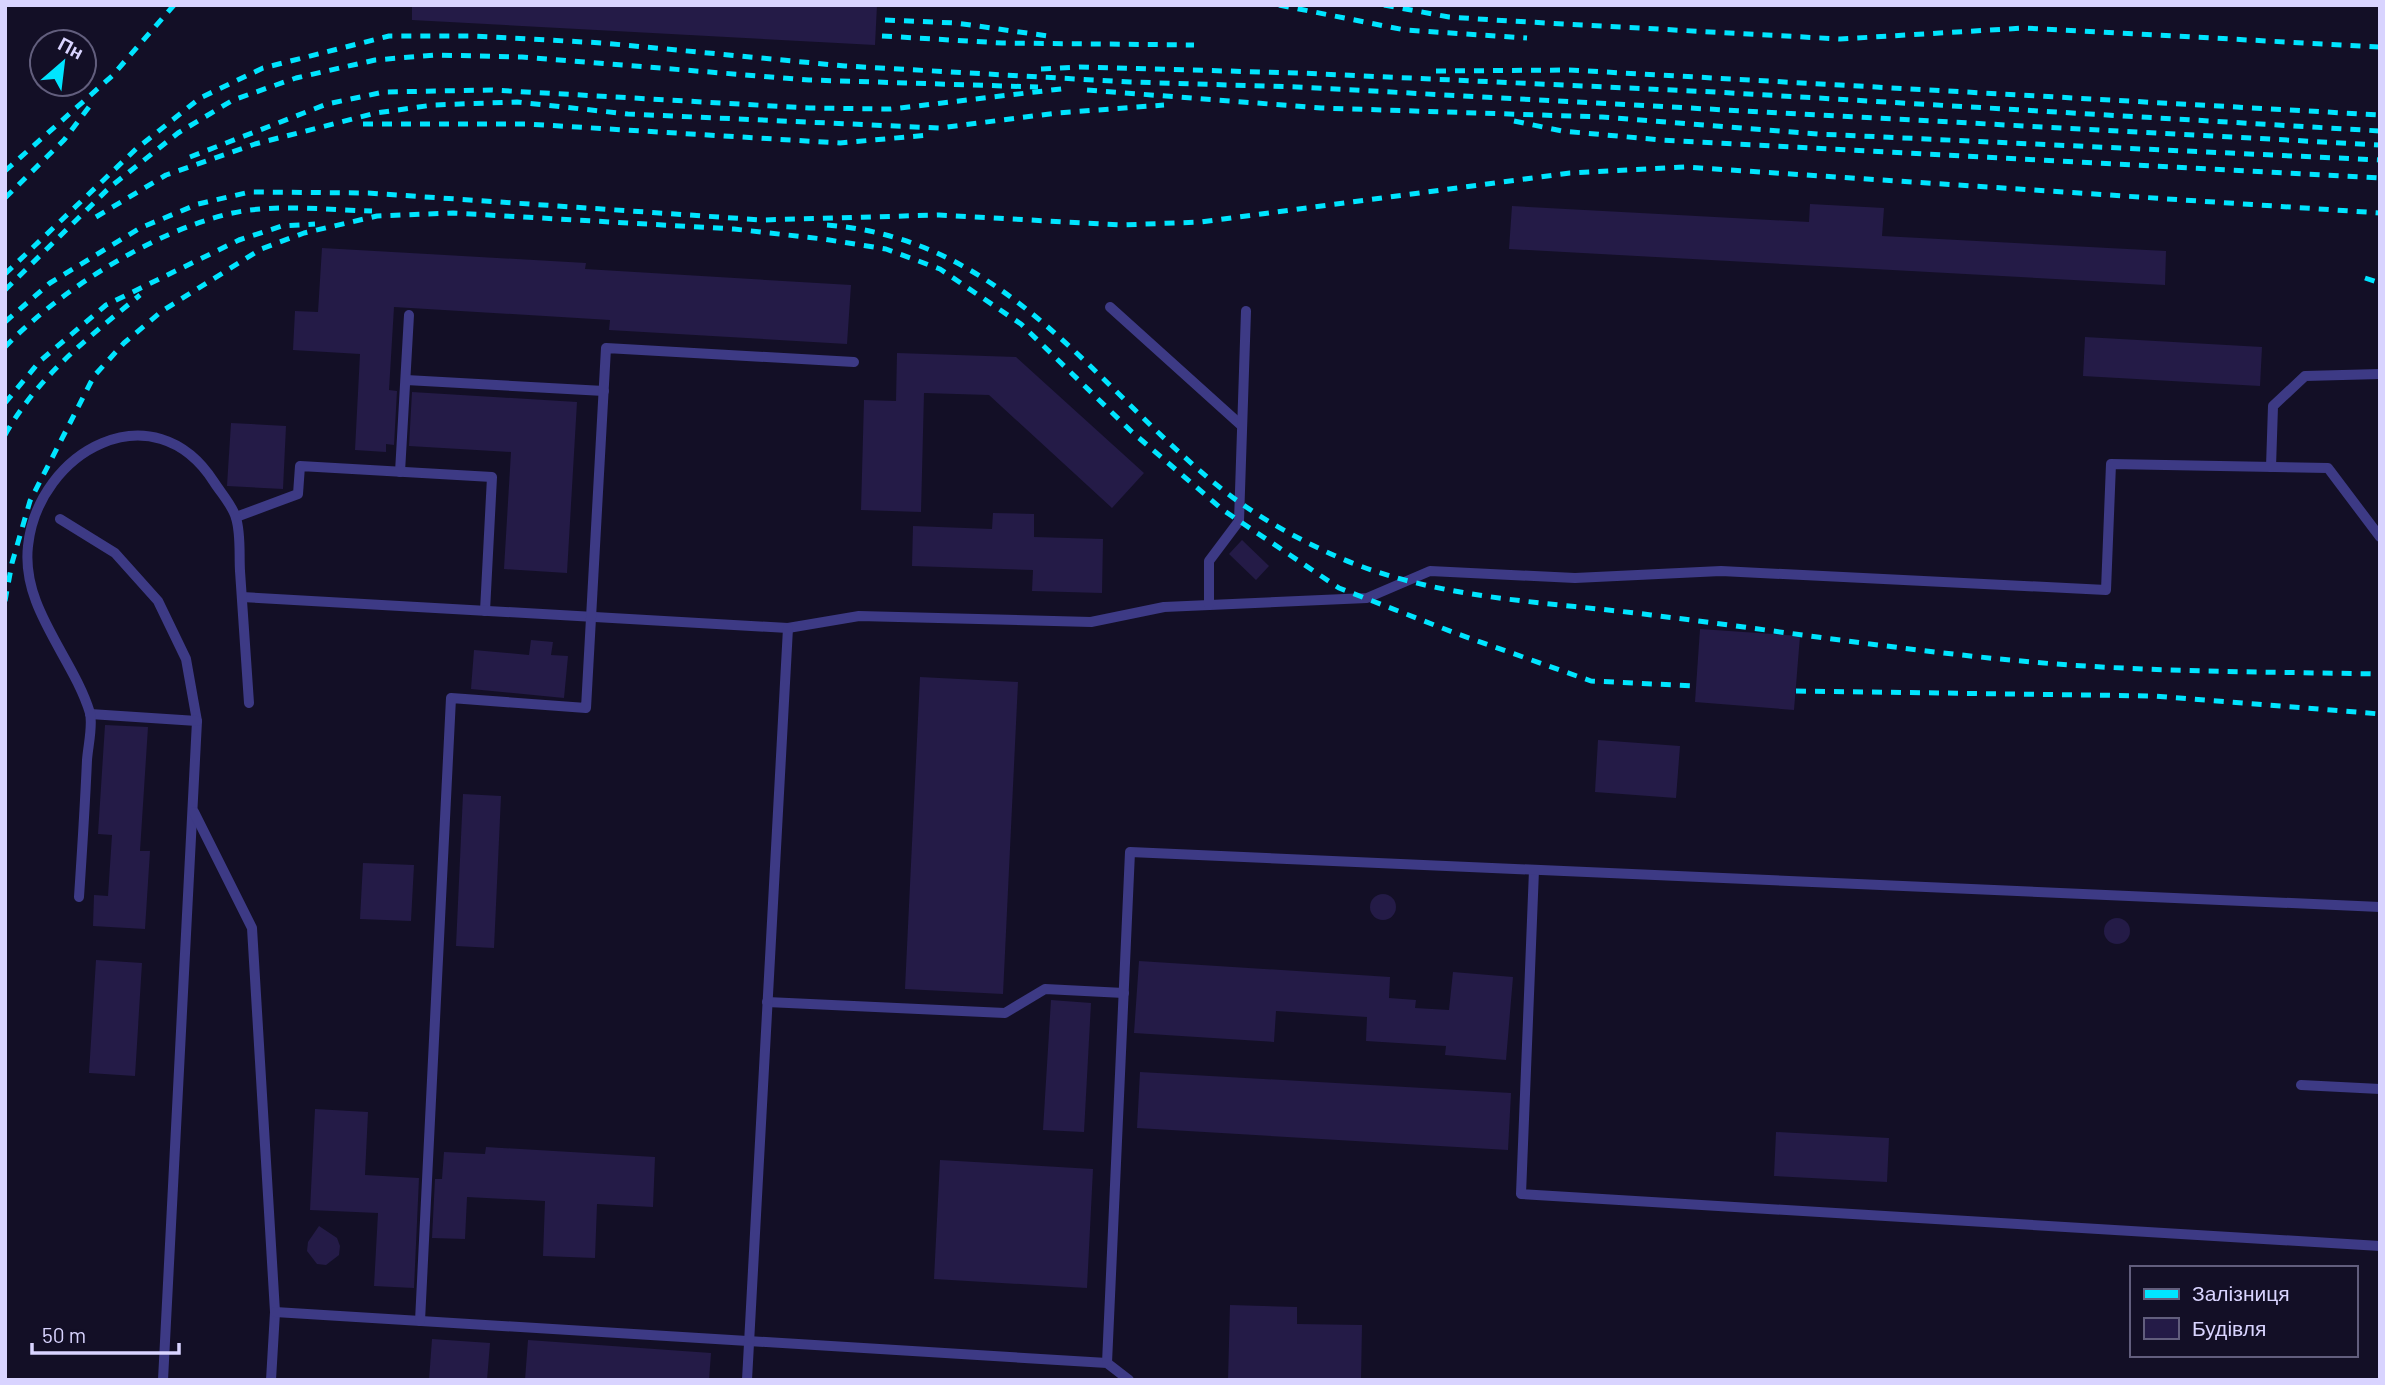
<svg xmlns="http://www.w3.org/2000/svg" width="2385" height="1385" viewBox="0 0 2385 1385" font-family="Barlow,sans-serif">
<style>
.building{fill:#241b47}
.lines{fill:none;stroke-linecap:round;stroke-linejoin:round}
.service{stroke:#3d3a85;stroke-width:10}
.rail{stroke:#00e5ff;stroke-width:5;stroke-dasharray:10 9;stroke-linecap:butt}
</style>
<rect width="100%" height="100%" fill="#130f26"/>
<g class="building">
<polygon points="412,5 877,5 875,45 412,20"/>
<polygon points="1810,204 1884,208 1882,236 2166,251 2165,285 1509,249 1512,206 1809,222"/>
<polygon points="322,248 586,263 585,269 851,285 847,344 609,330 610,320 394,307 389,390 397,391 394,445 386,444 386,452 355,450 360,354 293,350 295,311 318,312"/>
<polygon points="2085,337 2262,347 2260,386 2083,376"/>
<polygon points="897,353 1016,357 1144,473 1112,508 989,395 924,393 921,512 861,510 864,400 896,401"/>
<polygon points="412,392 577,402 567,573 504,569 511,452 409,446"/>
<polygon points="231,423 286,426 283,489 227,486"/>
<polygon points="993,513 1034,514 1034,537 1103,539 1102,593 1032,591 1033,570 912,566 913,526 992,529"/>
<polygon points="1242,540 1269,566 1256,580 1229,554"/>
<polygon points="1700,629 1800,636 1794,710 1695,702"/>
<polygon points="531,640 553,642 551,655 568,656 564,698 471,689 474,650 529,655"/>
<polygon points="920,677 1018,682 1003,994 905,989"/>
<polygon points="105,725 148,727 140,851 150,851 145,929 93,926 94,895 108,896 112,835 98,834"/>
<polygon points="1598,740 1680,746 1676,798 1595,792"/>
<polygon points="463,794 501,796 494,948 456,946"/>
<polygon points="363,863 414,865 411,921 360,919"/>
<circle cx="1383" cy="907" r="13"/>
<circle cx="2117" cy="931" r="13"/>
<polygon points="96,960 142,963 135,1076 89,1073"/>
<polygon points="1139,961 1390,977 1389,998 1416,1000 1415,1008 1449,1010 1453,972 1513,977 1506,1060 1445,1055 1446,1046 1366,1041 1367,1017 1276,1011 1274,1042 1134,1033"/>
<polygon points="1051,1000 1091,1003 1084,1132 1043,1130"/>
<polygon points="1140,1072 1511,1093 1508,1150 1137,1128"/>
<polygon points="315,1109 368,1112 365,1175 419,1178 414,1288 374,1286 378,1213 310,1210"/>
<polygon points="1776,1132 1889,1138 1887,1182 1774,1176"/>
<polygon points="486,1147 655,1157 653,1207 597,1204 595,1258 543,1256 545,1201 467,1197 465,1239 432,1238 435,1179 442,1179 444,1152 485,1154"/>
<polygon points="940,1160 1093,1169 1087,1288 934,1279"/>
<polygon points="319,1226 337,1238 340,1246 339,1255 326,1265 317,1264 307,1251 308,1242"/>
<polygon points="1230,1305 1297,1307 1297,1324 1362,1325 1361,1380 1228,1380"/>
<polygon points="432,1339 490,1343 487,1380 429,1380"/>
<polygon points="528,1340 711,1353 709,1380 525,1380"/>
</g>
<g class="lines">
<g class="service">
<polyline points="1110,307 1242,426"/>
<polyline points="406,380 604,391"/>
<polyline points="2271,467 2273,406 2305,376 2380,374"/>
<polyline points="400,472 409,315"/>
<polyline points="236,517 298,494 300,466 492,477 485,611"/>
<polyline points="60,519 115,553 158,601 186,659 197,721 163,1380"/>
<polyline points="242,597 788,628 859,616 1091,622 1164,607 1367,598 1430,571 1575,578 1721,571 2106,590 2111,464 2328,468 2380,537"/>
<polyline points="1209,605 1209,561 1239,521 1246,311"/>
<polyline points="90,714 197,721"/>
<polyline points="194,812 252,928 275,1312 271,1380"/>
<polyline points="1534,870 1521,1194 2380,1246"/>
<path d="M79 897C82 852 85 806 87 760 88 746 93 726 90 713 73 657 21 608 28 546 38 451 154 388 214 482 221 493 233 506 236 518 241 534 239 554 240 571 243 615 246 659 249 703"/>
<polyline points="767,1002 1005,1013 1045,989 1124,993"/>
<polyline points="2301,1085 2380,1089"/>
<polyline points="275,1312 1107,1363 1129,1380"/>
<polyline points="420,1321 451,698 586,708 606,348 854,362"/>
<polyline points="1107,1363 1130,852 2380,907"/>
<polyline points="747,1380 788,628"/>
</g>
<g class="rail">
<polyline points="1279,5 1405,30 1527,38"/>
<polyline points="1384,5 1449,17 1510,21 1840,39 2024,28 2380,47"/>
<polyline points="885,20 956,23 1048,36"/>
<polyline points="882,36 1002,43 1194,45"/>
<polyline points="1041,69 1079,67 1300,73 1715,92 2380,131"/>
<polyline points="1436,71 1569,70 2380,115"/>
<polyline points="1087,90 1321,108 1602,117 1818,134 2380,160"/>
<polyline points="1514,121 1562,131 1661,140 2380,178"/>
<polyline points="363,124 527,124 840,143 929,135"/>
<polyline points="190,157 327,104 384,92 492,90 809,108 891,109 1069,88"/>
<polyline points="5,171 112,76 174,5"/>
<polyline points="5,198 64,140 89,107"/>
<polyline points="96,217 166,175 255,144 376,113 433,105 517,102 628,114 939,128 1057,113 1164,105"/>
<path d="M827 225C1008 239 1094 387 1223 490 1256 516 1294 537 1331 554 1432 600 1543 601 1651 615 1789 632 1931 655 2069 665 2172 672 2276 672 2380 674"/>
<polyline points="5,274 136,149 200,98 263,68 389,36 472,36 603,43 845,66 1130,82 1297,87 2380,145"/>
<polyline points="2365,278 2380,283"/>
<polyline points="5,290 109,188 178,133 233,100 296,78 375,60 435,55 522,57 809,80 1038,87"/>
<polyline points="5,322 50,283 140,228 198,204 250,192 368,193 762,220 939,215 1121,225 1201,222 1570,173 1686,167 2380,213"/>
<path d="M5 347C60 290 151 233 228 214 274 203 326 210 372 211"/>
<polyline points="5,403 40,361 106,305 239,240 282,226 315,224"/>
<path d="M5 435C38 376 88 338 140 295"/>
<polyline points="5,601 12,563 30,501 94,376 124,343 162,311 261,249 304,233 377,216 453,213 734,229 823,239 886,249 940,269 1021,324 1132,432 1223,510 1339,588 1455,633 1591,681 1696,686"/>
<polyline points="1796,691 2155,696 2380,714"/>
</g>
</g>
<rect width="2385" height="1385" fill="none" stroke="#d9d4ff" stroke-width="14"/>
<rect x="2130" y="1266" width="228" height="91" fill="#130f26" stroke="#625e7d" stroke-width="2"/>
<rect x="2144" y="1289" width="35" height="10" fill="#00e5ff" stroke="#625e7d" stroke-width="2"/>
<text x="2192" y="1301" font-size="21" fill="#d9d4ff">Залізниця</text>
<rect x="2144" y="1318" width="35" height="21" fill="#241b47" stroke="#625e7d" stroke-width="2"/>
<text x="2192" y="1336" font-size="21" fill="#d9d4ff">Будівля</text>
<g transform="translate(63 63) rotate(28)"><circle r="33" fill="#130f26" stroke="#625e7d" stroke-width="2"/>
<path d="M0-5L12 26L0 18L-12 26Z" fill="#00e5ff"/>
<text y="-10" font-size="19" font-weight="bold" text-anchor="middle" fill="#d9d4ff">Пн</text>
</g>
<path d="M32 1343v10h147v-10" fill="none" stroke="#d9d4ff" stroke-width="3.5"/>
<text x="42" y="1343" font-size="21" fill="#d9d4ff" stroke="#130f26" stroke-width="5" paint-order="stroke">50 m</text>
</svg>
